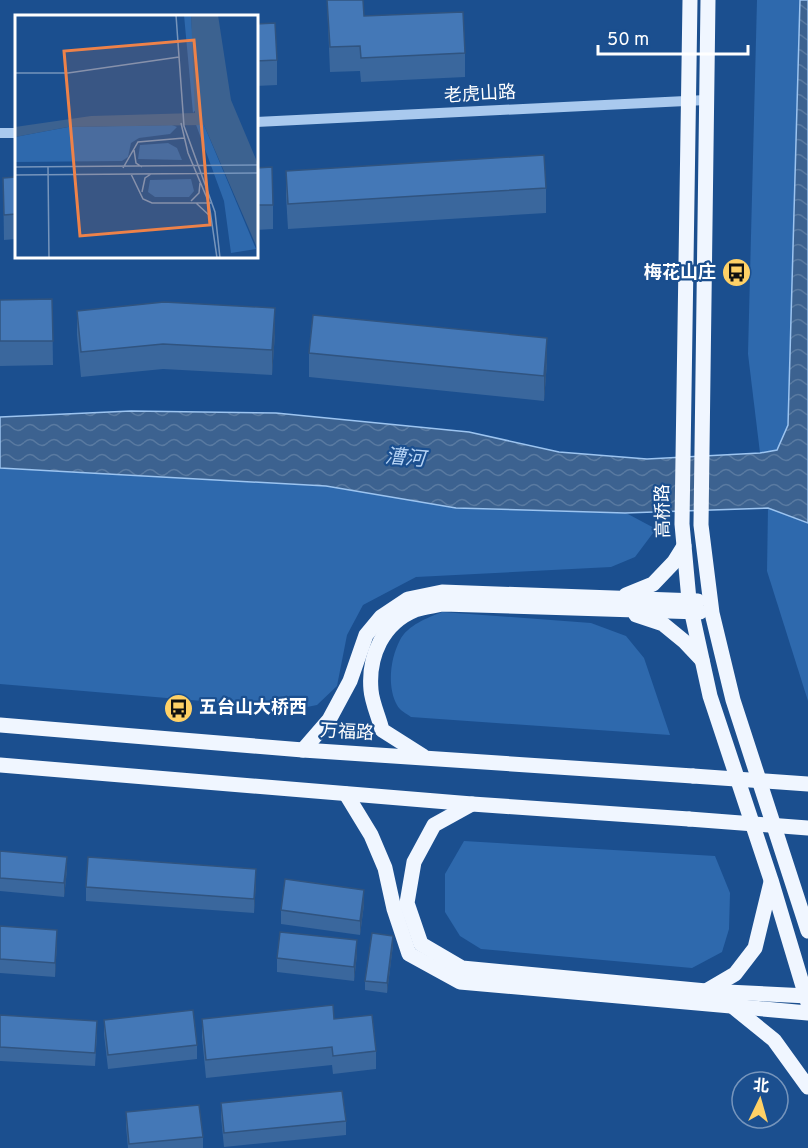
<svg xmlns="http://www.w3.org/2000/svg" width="808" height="1148" viewBox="0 0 808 1148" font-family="Overpass,'Noto Sans SC',sans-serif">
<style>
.green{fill:#2e69ad}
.water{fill:url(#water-waves);stroke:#9cc4f0;stroke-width:1.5}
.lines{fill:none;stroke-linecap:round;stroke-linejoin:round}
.minor{stroke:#a9c9ee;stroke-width:10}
.major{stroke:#f0f6ff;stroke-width:15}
.major-bridge{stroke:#f0f6ff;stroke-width:15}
.wall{fill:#3a679d}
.shaded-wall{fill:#305480}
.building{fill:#4478b7;stroke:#305480;stroke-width:1.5}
.labels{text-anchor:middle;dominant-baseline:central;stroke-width:4.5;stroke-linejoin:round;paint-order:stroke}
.street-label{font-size:18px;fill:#fff;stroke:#1b4f8f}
.poi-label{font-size:18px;font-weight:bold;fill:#fff;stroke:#1b4f8f;text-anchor:end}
.water-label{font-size:20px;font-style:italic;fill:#b5d3f5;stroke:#1b4f8f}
.inset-road{fill:none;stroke:#7695bc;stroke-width:1.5}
.view{fill:#ee8249;fill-opacity:0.15;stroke:#ee8249;stroke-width:3}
.inset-edge{fill:none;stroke:#fff;stroke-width:3}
</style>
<defs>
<pattern id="water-waves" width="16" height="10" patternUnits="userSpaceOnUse" patternTransform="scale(1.5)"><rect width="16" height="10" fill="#3c6290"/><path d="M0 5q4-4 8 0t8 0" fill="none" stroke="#597aa1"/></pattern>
</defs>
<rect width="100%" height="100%" fill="#1b4f8f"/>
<g class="green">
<polygon points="757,0 800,0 788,425 777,450 760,453 748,354"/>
<polygon points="0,468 326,486 456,508 626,513 656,529 635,557 611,567 416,577 363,605 347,635 337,686 317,705 297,709 0,684"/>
<polygon points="768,508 808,523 808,701 767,571"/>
<path d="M442 612 591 623 626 636 644 658 670 735 411 717C407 714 399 710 397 705 387 687 390 659 400 640 408 625 427 618 442 612Z"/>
<polygon points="464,841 715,856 730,893 729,929 722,952 692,968 481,949 460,936 445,912 445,874"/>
</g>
<polygon class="water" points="800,0 808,0 808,523 768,508 625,513 456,508 326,486 0,468 0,417 131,411 276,413 469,432 559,452 647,459 760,453 777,450 788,425"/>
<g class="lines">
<g class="minor">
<polyline points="256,122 706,100"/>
<polyline points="0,133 16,133"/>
</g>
<g class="major">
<polyline points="690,0 682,524 689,600 710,696 771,880 808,1003"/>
<polyline points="708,0 701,525 712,613 733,700 808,931"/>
<polyline points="626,595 653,584 674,562 684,546"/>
<polyline points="636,615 663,624 685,642 702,660"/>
<polyline points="0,725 303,750 693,776"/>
<polyline points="303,750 329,720 350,681 366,635 381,617 408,599 442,592 698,601"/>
<path d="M423 756 382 730C379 717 372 703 371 690 368 656 383 623 415 610 424 607 434 606 443 604L700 612"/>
<polyline points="0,765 472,804 689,819"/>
<polyline points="346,794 371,835 385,868 394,909 409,954 460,982 808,1013"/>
<polyline points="472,804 434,825 414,862 407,903 421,944 462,968 706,991 808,996"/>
<polyline points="706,991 735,974 755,948 771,882"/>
<polyline points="732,1006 774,1040 808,1087"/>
</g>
<g class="major-bridge">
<polyline points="693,776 808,784"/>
<polyline points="689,819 808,828"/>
</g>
</g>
<g class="wall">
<polygon points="327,0 364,16 465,53 465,77 361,82 360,71 330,72"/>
<polygon points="256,24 277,60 277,85 256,86"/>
<polygon points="256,168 273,205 273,229 256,230"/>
<polygon points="286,171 546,188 546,213 288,229 286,196"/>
<polygon points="16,177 16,239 4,240 3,178"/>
<polygon points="52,299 53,365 0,366 0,300"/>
<polygon points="77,311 275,333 272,375 163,369 81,377 77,335"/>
<polygon points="309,353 547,362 544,401 309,377"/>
<polygon points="0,851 67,870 64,897 0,891"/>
<polygon points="256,883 254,913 86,901 86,887"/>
<polygon points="364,904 360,935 281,924 281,910"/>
<polygon points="0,926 57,944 55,977 0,973"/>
<polygon points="393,945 387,993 365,990 365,981"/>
<polygon points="357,954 354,981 277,972 277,958"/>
<polygon points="0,1015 97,1034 95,1066 0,1061"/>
<polygon points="202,1019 334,1019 376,1051 376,1069 333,1074 332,1065 206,1078 202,1037"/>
<polygon points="104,1020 197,1045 197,1059 108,1069 104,1034"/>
<polygon points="221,1103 346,1121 346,1135 224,1147 221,1117"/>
<polygon points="126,1112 203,1137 203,1148 128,1148 126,1126"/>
</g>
<g class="shaded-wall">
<polygon points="275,308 275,333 272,375 272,350"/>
<polygon points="547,338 547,362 544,401 544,376"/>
<polygon points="67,857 67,870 64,897 64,883"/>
<polygon points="256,869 256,883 254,913 254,899"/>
<polygon points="364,890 364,904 360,935 360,921"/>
<polygon points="57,930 57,944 55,977 55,963"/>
<polygon points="393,936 393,945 387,993 387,983"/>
<polygon points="357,940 357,954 354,981 354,967"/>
</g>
<g class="building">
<polygon points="327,0 363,0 364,16 463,12 465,53 361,58 360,46 330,47"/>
<polygon points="275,23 277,60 256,61 256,24"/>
<polygon points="544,155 546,188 288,204 286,171"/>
<polygon points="272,167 273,205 256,205 256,168"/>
<polygon points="16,177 16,214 4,215 3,178"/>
<polygon points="52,299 53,341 0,341 0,300"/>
<polygon points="164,302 275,308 272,350 163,344 81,352 77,311"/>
<polygon points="313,315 547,338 544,376 309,353"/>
<polygon points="0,851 67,857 64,883 0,878"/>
<polygon points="88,857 256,869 254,899 86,887"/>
<polygon points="285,879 364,890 360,921 281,910"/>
<polygon points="0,926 57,930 55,963 0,959"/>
<polygon points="280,932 357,940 354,967 277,958"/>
<polygon points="372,933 393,936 387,983 365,981"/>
<polygon points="333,1005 334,1019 372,1015 376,1051 333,1056 332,1047 206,1060 202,1019"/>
<polygon points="193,1010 197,1045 108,1055 104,1020"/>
<polygon points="0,1015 97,1021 95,1053 0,1047"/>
<polygon points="342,1091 346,1121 224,1133 221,1103"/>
<polygon points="199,1105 203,1137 129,1144 126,1112"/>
</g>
<defs>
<symbol id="bus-disc" viewBox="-11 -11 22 22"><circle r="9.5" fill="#ffd166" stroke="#1b4f8f"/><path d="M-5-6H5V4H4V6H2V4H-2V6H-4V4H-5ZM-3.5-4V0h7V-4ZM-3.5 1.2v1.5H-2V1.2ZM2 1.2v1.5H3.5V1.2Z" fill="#111"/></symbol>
</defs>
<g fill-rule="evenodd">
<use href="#bus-disc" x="720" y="256" width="33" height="33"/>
<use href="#bus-disc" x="162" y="692" width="33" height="33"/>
</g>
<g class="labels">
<g class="street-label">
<text transform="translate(480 95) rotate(-3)">老虎山路</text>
<text transform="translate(664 511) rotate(-91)">高桥路</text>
<text transform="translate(347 733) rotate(3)">万福路</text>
</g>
<g class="poi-label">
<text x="716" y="273">梅花山庄</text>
<text x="199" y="708" text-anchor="start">五台山大桥西</text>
</g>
<g class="water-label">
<text transform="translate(405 459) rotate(5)">漕河</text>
</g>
</g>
<g transform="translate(15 15)">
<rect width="243" height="243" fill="#1b4f8f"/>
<path d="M169 0H176L182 93 178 98ZM180 107 189 110 241 234 216 238 209 186ZM157 110 162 112 155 119 124 123 116 128 113 142 107 146 0 147V122L53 112ZM153 128 162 133 167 145 123 144 125 130ZM176 164 179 176 174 182H140L133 177 135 165Z" fill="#2e69ad"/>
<path d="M176 0H203L216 85 243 149V235L189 110 53 112 0 122V112L76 101 180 98Z" fill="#3c6290"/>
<path class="inset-road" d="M161 0 169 111 200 197 205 243M0 58H53L164 42M166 108 173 138 194 188 202 243M119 135 121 148 127 152M0 152 243 150M33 152 34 243M108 153 123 127 169 123M116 159 128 184 137 188H196M0 160 243 158M127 177 130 163 136 159M176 186 184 178 185 168M181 188 196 202"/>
<path class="view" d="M179 25 195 210 65 221 49 36Z"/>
<rect width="243" height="243" class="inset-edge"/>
</g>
<g transform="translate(760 1100) rotate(5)"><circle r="28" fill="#1b4f8f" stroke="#7695bc" stroke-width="1.5"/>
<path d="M0-4.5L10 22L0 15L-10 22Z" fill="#ffd166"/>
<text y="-9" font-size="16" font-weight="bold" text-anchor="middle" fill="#ffffff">北</text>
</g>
<path d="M598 45v9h150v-9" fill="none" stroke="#ffffff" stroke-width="3"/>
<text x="607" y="45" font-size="18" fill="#ffffff" stroke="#1b4f8f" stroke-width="4.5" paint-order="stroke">50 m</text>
</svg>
